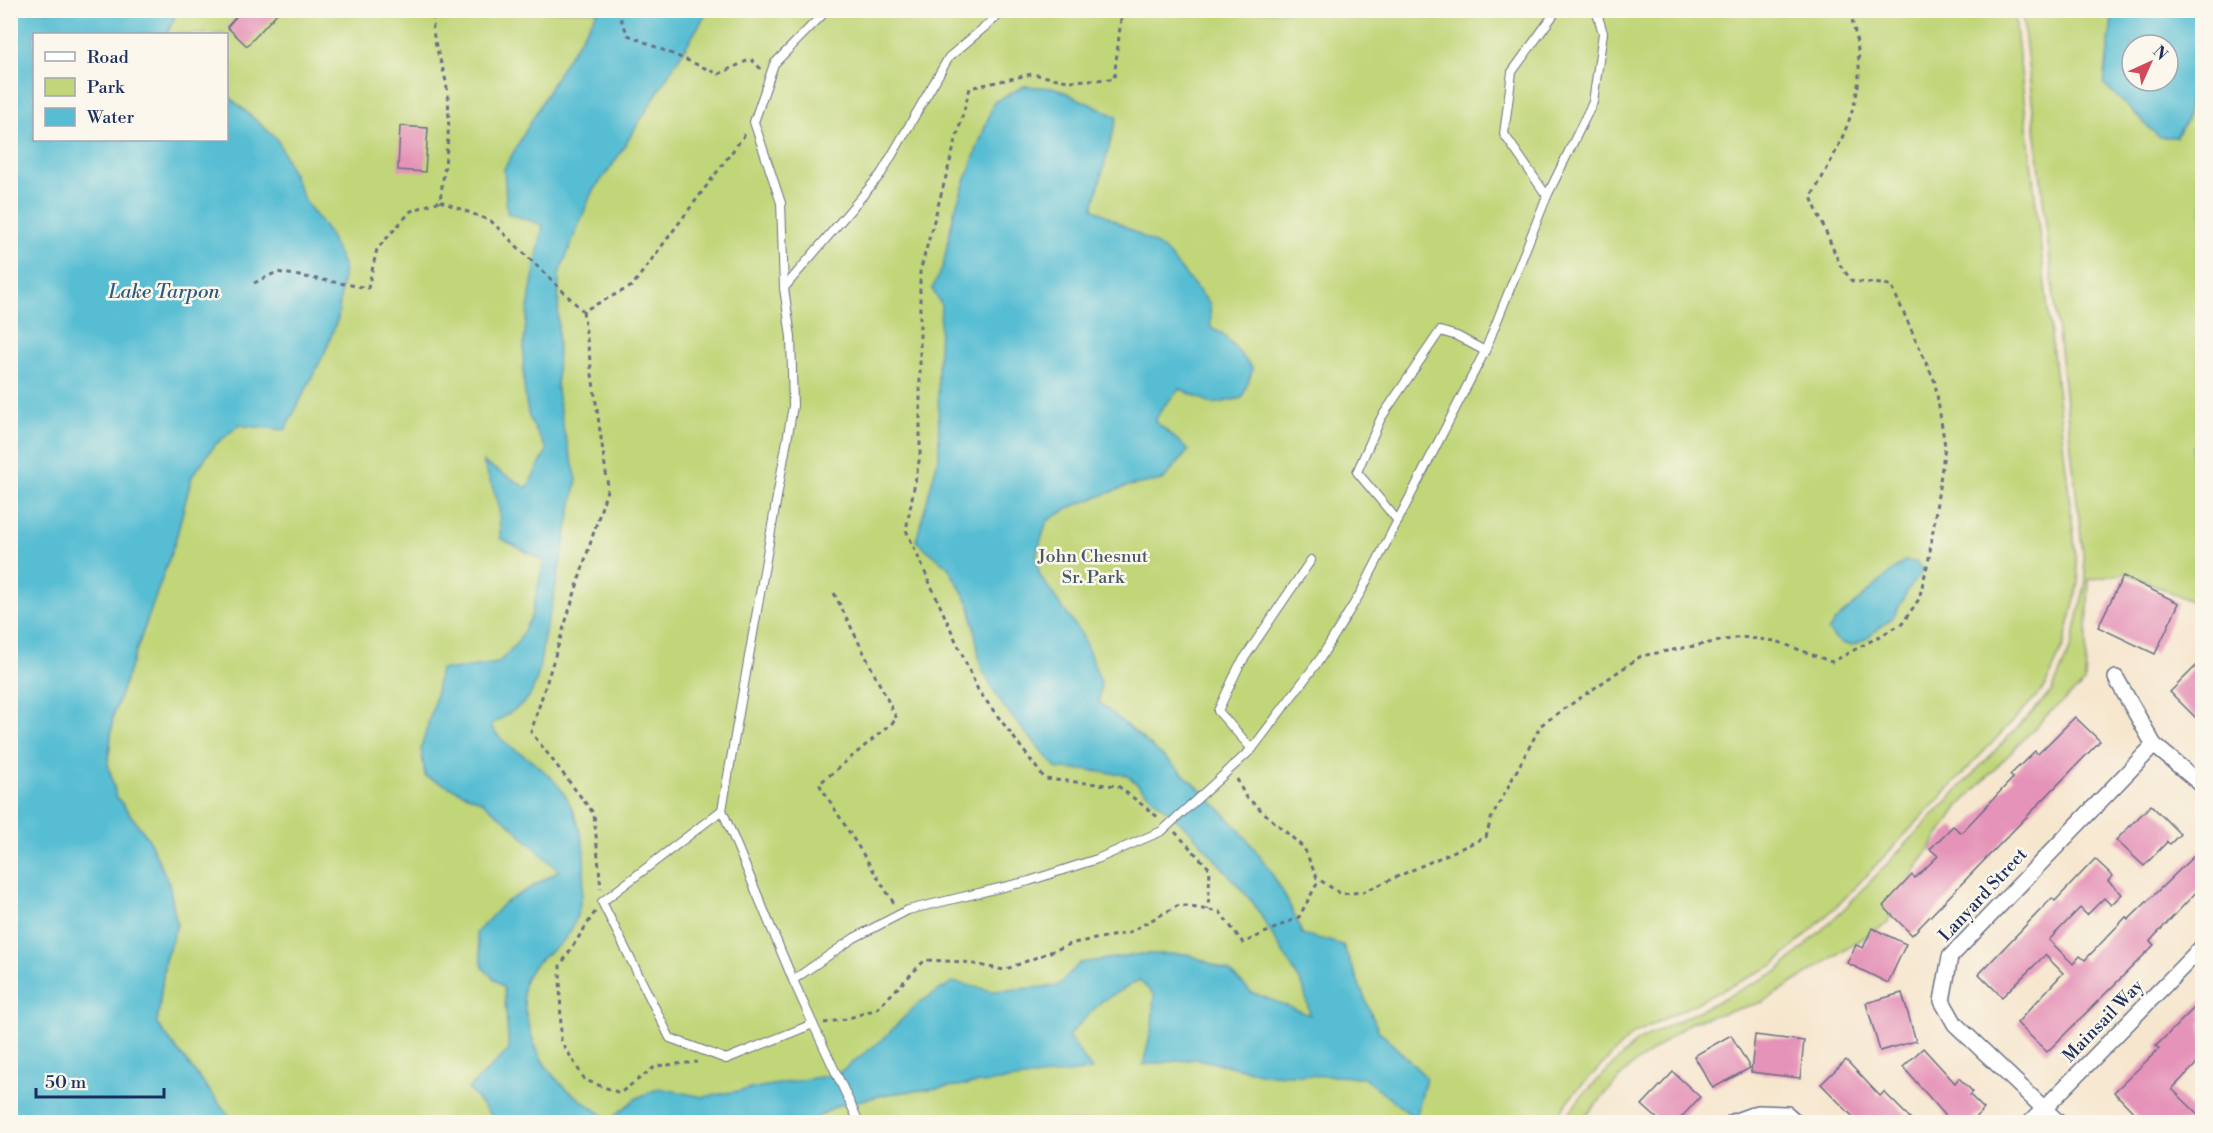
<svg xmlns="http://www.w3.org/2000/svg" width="2213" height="1133" viewBox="0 0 2213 1133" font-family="'Libre Bodoni',serif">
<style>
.green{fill:#c1d679;stroke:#6e826c;stroke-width:1.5}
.water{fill:#56bdd3;stroke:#387698;stroke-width:1.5;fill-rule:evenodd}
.building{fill:#e593b8}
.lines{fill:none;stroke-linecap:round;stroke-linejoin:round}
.service-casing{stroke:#686f85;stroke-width:10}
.minor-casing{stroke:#686f85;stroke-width:18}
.path{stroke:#686f85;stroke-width:3;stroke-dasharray:4.5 4.5;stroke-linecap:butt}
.service{stroke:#fff;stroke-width:8}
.minor{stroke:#fff;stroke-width:15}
.labels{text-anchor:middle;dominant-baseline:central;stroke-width:5;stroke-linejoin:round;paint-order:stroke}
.park-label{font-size:18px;fill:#445965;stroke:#fbf7ec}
.street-label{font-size:18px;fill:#1b2f5e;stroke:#fbf7ec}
.water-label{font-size:20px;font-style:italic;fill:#2d5a81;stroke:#fbf7ec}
</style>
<rect width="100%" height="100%" fill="#fbf7ec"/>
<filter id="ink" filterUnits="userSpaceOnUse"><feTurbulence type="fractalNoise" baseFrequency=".0167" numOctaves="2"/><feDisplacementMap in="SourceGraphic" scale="12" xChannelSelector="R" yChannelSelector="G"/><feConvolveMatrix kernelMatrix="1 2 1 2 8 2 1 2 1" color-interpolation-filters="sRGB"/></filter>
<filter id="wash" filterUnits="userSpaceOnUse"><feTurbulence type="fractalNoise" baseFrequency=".008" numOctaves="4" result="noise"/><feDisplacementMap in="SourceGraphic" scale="24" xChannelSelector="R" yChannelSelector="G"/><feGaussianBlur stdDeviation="1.35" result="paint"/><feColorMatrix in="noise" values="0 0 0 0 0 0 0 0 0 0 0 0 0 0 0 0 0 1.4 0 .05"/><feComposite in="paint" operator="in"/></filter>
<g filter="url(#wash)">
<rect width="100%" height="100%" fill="#f6e6ce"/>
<g class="green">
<polygon points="177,11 2014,11 2079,583 2064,644 2046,686 1842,901 1774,965 1633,1034 1575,1092 1553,1122 234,1122 157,1024 165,960 177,925 169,884 148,838 116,796 108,764 113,716 175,542 192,476 215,445 239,425 285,429 325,352 338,318 328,232 305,201 277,139 227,95 226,34 167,34"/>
<polygon points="2022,11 2113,11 2104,84 2187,120 2192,79 2202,68 2202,443 2194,445 2193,471 2202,482 2202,635 2199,635 2193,602 2127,573 2089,580 2085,683 2050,712 1959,806 1917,867 1887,923 1763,1002 1691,1022 1628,1069 1582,1120 1569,1113 1581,1097 1637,1041 1777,972 1847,906 2052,691 2072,645 2086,581"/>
</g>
<g class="water">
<polygon points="10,11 177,11 167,34 34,34 34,140 226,140 227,95 277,139 305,201 328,232 344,267 338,318 325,352 285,430 239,425 215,445 192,476 175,542 113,716 108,764 116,796 148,838 169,884 177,925 165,960 157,1024 234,1122 11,1122"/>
<path d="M598 11H708L612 166 592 192 559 274 557 391 564 432 577 479 551 610C539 638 545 671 529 697 521 708 502 717 491 725 501 745 522 752 538 766 562 785 573 804 581 834 588 861 584 913 567 936 555 952 535 958 526 978 521 986 524 1004 526 1014 538 1074 562 1087 610 1120L635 1099 659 1088 703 1097 837 1074 883 1039 917 1004 953 982 993 991 1057 986 1080 963 1141 954H1188L1230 972 1251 992 1310 1015 1303 986 1254 904 1193 834 1127 775 1086 770 1057 769 1002 705 981 667 970 605 948 567 916 541 939 456 938 372 941 304 932 289 943 266 954 212 994 102 1024 86 1056 88 1117 117 1093 208 1164 249 1210 304 1211 328 1223 334 1253 369 1242 398 1213 404 1180 389 1163 407 1155 421 1189 450 1163 480 1128 486 1073 506 1047 521 1036 556 1040 576 1082 635 1101 682 1099 702C1178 770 1265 832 1302 934L1343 945 1378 1030 1426 1077 1416 1119 1362 1077 1265 1074 1197 1059 1143 1065 1152 1027 1154 995 1139 980 1102 1001 1068 1036 1092 1070 888 1094 836 1106 810 1122H497L468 1089 509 1050 504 988 483 968 476 933 504 903 559 871 511 825 481 801 425 776 421 748 434 704 440 669H457L498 663 517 643 531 617 544 561 500 538 499 505 483 462 527 488 547 450C541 439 531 425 528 413 515 351 532 286 543 225L507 213 504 169 562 67Z"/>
<path d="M2113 11H2202V68L2192 79 2187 119 2176 137H2159L2104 84ZM2132 45H2168V81H2132Z"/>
<path d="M2202 443V482C2192 469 2191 461 2194 445Z"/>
<path d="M1904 561 1917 562 1923 572C1909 584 1904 599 1895 614 1892 620 1883 625 1878 629 1858 645 1847 654 1828 631L1835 621Z"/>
</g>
<g id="blocks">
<g class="building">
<polygon points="242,10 280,10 247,46 227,27"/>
<polygon points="400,126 428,128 425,172 398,170"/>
<polygon points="2123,576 2179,603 2155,654 2098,627"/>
<polygon points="2202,660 2202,724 2170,692"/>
<polygon points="2075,717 2100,741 1912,935 1883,906 1912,875 1915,878 1938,856 1930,849 1953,826 1961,833 2013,778 2010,775 2035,751 2038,754"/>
<polygon points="2151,805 2180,834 2170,844 2167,842 2144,866 2116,840"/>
<polygon points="2202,848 2202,886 2150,941 2154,945 2047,1052 2017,1023 2063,973 2045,955 2002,997 1979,974 2052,898 2055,901 2095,859 2113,876 2108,881 2122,894 2111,905 2104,898 2087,915 2080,908 2049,940 2073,964 2080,956 2085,960 2126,917 2128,920"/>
<polygon points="1872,928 1906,944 1888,983 1847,963 1856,945 1863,948"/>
<polygon points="1902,993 1916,1041 1880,1051 1866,1003"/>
<polygon points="2202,1000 2202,1058 2172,1089 2202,1118 2202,1122 2143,1122 2114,1092 2159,1049 2156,1046"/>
<polygon points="1731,1035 1750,1068 1713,1088 1694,1056"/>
<polygon points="1755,1035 1804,1041 1800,1078 1751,1072"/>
<polygon points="1923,1048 1955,1083 1959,1078 1973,1092 1970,1095 1984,1109 1970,1122 1951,1122 1903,1067"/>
<polygon points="1846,1060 1880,1096 1884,1092 1914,1122 1858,1122 1821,1084"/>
<polygon points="1673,1072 1700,1097 1677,1122 1661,1122 1642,1105"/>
</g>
</g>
</g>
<g filter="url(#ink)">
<use href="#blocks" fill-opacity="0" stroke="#686f85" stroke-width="1.5"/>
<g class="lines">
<defs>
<g id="service">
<polyline points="1547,196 1504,134 1512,72 1557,10"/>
<polyline points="784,288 881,174 949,57 1005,10"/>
<polyline points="1398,521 1357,472 1381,418 1440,331 1457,336 1485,351"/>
<polyline points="1252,749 1218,711 1239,666 1311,560"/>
<polyline points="722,810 602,902 670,1038 726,1059 813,1024 793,980 854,938 908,910 1029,881 1097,859 1162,831 1252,749 1320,659 1361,592 1485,351 1547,196 1593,102 1603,33 1596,10"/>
<polyline points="793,980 722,810 793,406 791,337 784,288 781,203 754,122 774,64 827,10"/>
<polyline points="813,1024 859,1122"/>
</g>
<g id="minor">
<polyline points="2116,678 2154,745 2202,785"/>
<polyline points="1733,1122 1758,1113 1787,1114 1796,1122"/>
<polyline points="2031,1122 2202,947"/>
<polyline points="2058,1122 1955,1024 1942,1001 1950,957 2154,745"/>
</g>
</defs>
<use href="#service" class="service-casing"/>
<use href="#minor" class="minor-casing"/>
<g class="path">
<polyline points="617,10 628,35 719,74 751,59 761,69"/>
<polyline points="1122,10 1114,79 1068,81 1032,74 970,88 920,272 920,456 906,530 978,690 1045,779 1118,786 1159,818"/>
<polyline points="440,201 491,221 583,311 632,286 746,133"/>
<path d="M254 283 277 272 368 288 377 249 411 211 440 201C445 162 453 122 446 82 441 57 429 37 434 10"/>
<polyline points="583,311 608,487 531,732 594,814 601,889"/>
<polyline points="834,593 897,719 819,784 895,905"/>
<path d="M1237 779 1245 796 1304 848 1317 878 1341 894 1363 892 1486 837 1491 819 1541 725 1641 656 1741 637 1776 641 1832 662 1902 624 1919 599 1929 558 1945 446 1935 382 1891 285 1852 281 1840 265 1811 197C1832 161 1861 109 1859 66 1859 48 1854 28 1850 10"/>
<polyline points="1175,832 1210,869 1208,910"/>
<polyline points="595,912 560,966 561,1041 585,1080 620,1093 656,1066 697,1062"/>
<polyline points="824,1023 846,1019 877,1009 925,960 964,962 1004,970 1073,943 1128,933 1179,905 1220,912 1243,943 1299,917 1319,880"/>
</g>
<use href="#service" class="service"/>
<use href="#minor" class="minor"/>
</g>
</g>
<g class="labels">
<g class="park-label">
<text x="1093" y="556">John Chesnut<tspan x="1093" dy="21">Sr. Park</tspan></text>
</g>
<g class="street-label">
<text transform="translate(1983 895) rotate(-47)">Lanyard Street</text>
<text transform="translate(2103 1021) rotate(-46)">Mainsail Way</text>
</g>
<g class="water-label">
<text x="164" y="292">Lake Tarpon</text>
</g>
</g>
<rect width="2213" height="1133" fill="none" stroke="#fbf7ec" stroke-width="36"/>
<rect x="33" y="33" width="195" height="108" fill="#fbf7ec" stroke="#a1a7b3" stroke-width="1.5"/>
<rect x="45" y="52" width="30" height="9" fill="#ffffff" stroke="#a1a7b3" stroke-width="1.5"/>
<text x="87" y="63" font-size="18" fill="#1b2f5e">Road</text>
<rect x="45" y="78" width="30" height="18" fill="#c1d679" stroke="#a1a7b3" stroke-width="1.5"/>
<text x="87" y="93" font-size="18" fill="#1b2f5e">Park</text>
<rect x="45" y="108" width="30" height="18" fill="#56bdd3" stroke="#a1a7b3" stroke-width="1.5"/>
<text x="87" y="123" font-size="18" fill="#1b2f5e">Water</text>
<g transform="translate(2150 63) rotate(45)"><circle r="28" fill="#fbf7ec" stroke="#a1a7b3" stroke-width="1.5"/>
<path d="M0-4.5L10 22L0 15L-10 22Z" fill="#d1495b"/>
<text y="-9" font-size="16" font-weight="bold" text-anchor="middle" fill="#1b2f5e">N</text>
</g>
<path d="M36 1088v9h128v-9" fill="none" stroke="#1b2f5e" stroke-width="3"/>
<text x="45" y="1088" font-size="18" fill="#1b2f5e" stroke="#fbf7ec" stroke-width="4.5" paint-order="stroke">50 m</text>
</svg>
